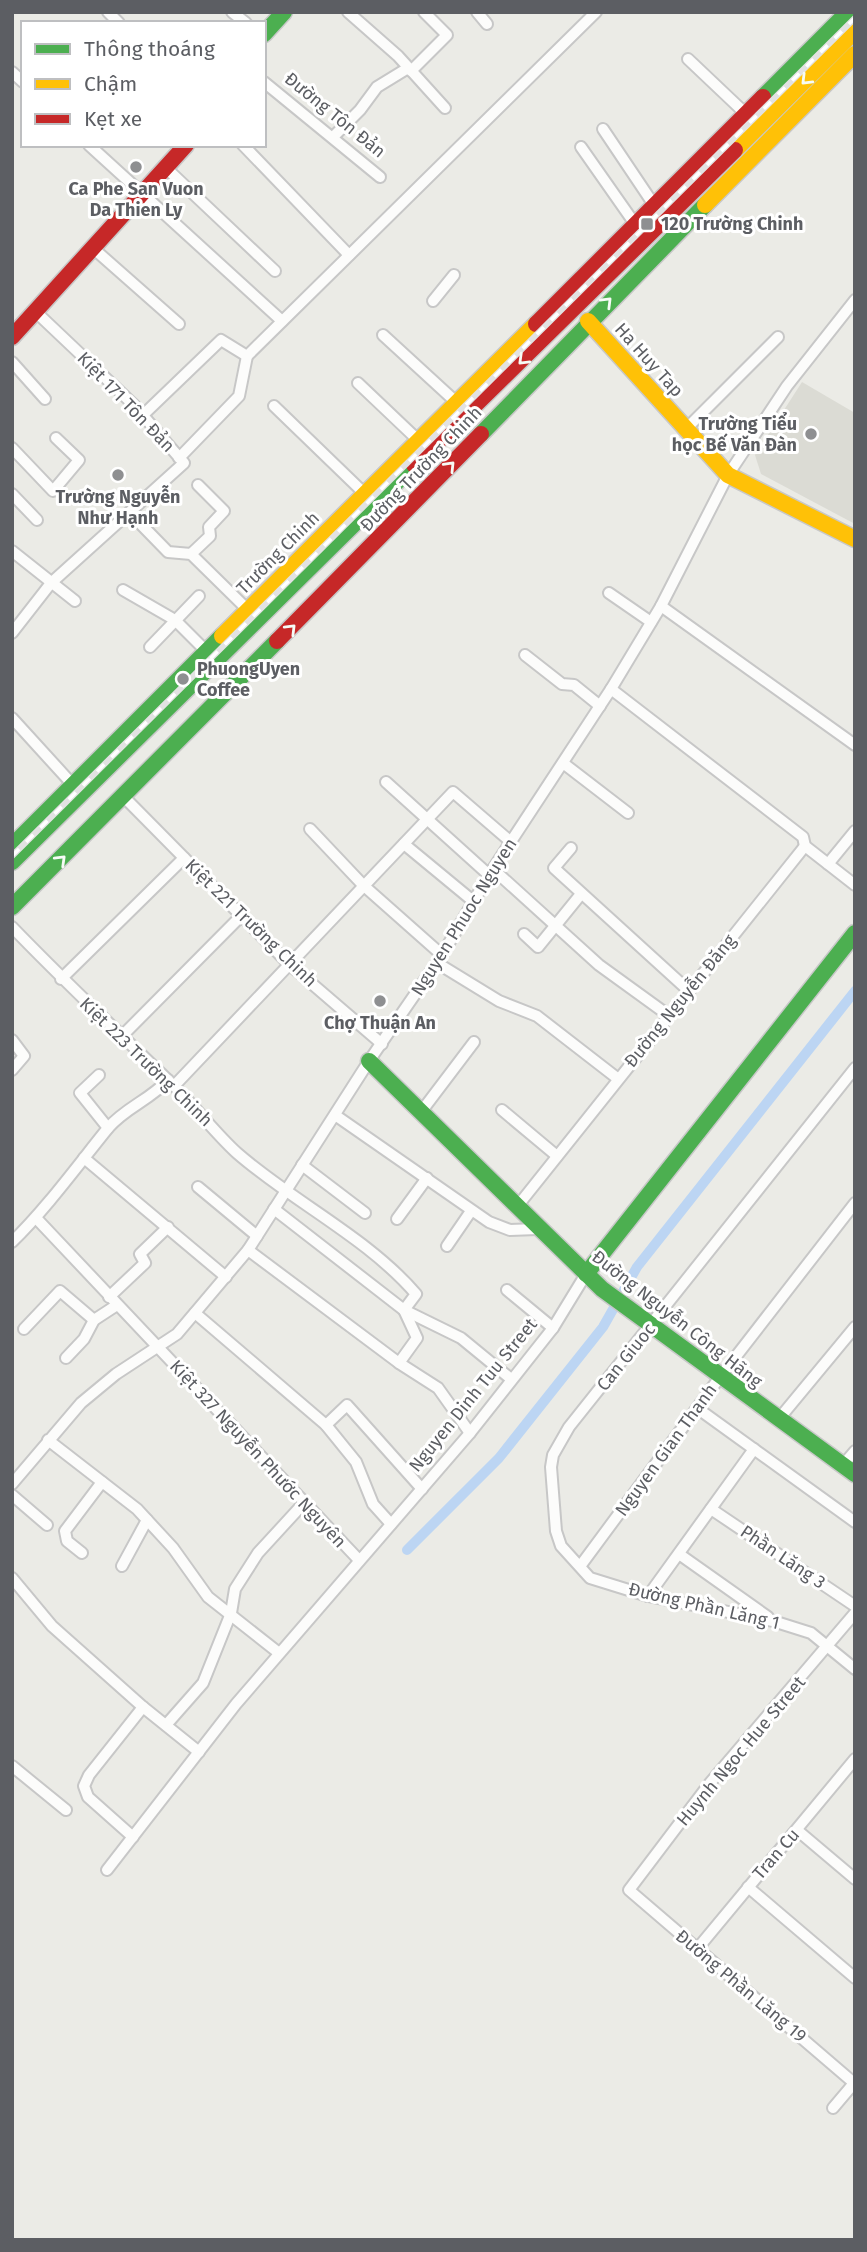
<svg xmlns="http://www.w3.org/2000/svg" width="867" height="2252" viewBox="0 0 867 2252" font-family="'Fira Sans',sans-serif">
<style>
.education{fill:#dbdbd4}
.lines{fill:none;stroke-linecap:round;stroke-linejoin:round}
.canal{stroke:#bcd5f3;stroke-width:10}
.street-casing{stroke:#c7c7c7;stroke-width:14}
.fast-casing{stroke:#c8c8c8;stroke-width:19}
.slow-casing{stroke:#c8c8c8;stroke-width:19}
.jam-casing{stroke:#c8c8c8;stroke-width:19}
.street{stroke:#fcfcfb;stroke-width:10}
.fast{stroke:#4caf50;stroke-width:16}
.slow{stroke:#ffc107;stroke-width:16}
.jam{stroke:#c62828;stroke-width:16}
.rail-casing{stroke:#e2e2e2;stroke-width:6}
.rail{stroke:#fff;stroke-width:3.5;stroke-dasharray:10;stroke-linecap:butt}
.oneway{stroke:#f6fbf6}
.poi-dot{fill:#8e8f91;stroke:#fff;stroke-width:2.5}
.labels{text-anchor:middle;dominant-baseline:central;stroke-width:6;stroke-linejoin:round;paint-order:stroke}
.street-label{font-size:18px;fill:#5c5e63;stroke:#fff}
.poi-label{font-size:18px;font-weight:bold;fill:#5c5e63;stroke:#fff}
</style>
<rect width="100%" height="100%" fill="#ebebe6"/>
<polygon class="education" points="802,382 855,413 855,524 761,474 755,455"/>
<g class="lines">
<polyline class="canal" points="407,1550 499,1458 603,1327 637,1267 855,991"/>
<defs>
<g id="street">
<polyline points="108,12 119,23"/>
<polyline points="232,12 246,23"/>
<polyline points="348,12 398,56 445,108"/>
<polyline points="477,12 487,24"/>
<polyline points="688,59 746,114"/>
<polyline points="411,71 447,35 424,12"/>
<polyline points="12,72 23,82"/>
<polyline points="264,82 380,177"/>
<polyline points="603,129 654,205"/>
<polyline points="333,137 360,110 377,87 408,68"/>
<polyline points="89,145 282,321"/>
<polyline points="243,145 349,255"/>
<polyline points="581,147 635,224"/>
<polyline points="166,168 275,271"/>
<polyline points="94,249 179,324"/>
<polyline points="433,301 454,275"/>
<polyline points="383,335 456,402"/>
<polyline points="12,362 45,399"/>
<polyline points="358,383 418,440"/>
<polyline points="274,406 364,493"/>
<polyline points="143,415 221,340 247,356 596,12"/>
<polyline points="686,429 778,337"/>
<polyline points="12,448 53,491 79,460 56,438"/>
<polyline points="179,458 239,396 247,356"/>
<polyline points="12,494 37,520"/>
<polyline points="130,513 168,552 191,554 248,610"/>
<polyline points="12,551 75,601"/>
<polyline points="191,554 210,536 209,527 224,511 198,485"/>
<polyline points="123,590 175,620 207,652"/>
<polyline points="609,593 651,622"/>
<polyline points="661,606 855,745"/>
<polyline points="12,633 51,583 184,463 134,405 37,313"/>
<polyline points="150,647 199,596"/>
<polyline points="525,655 562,684 574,685 600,706"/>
<polyline points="611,689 803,837 805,846 855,885"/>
<polyline points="12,718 73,785"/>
<polyline points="563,763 628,813"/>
<polyline points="386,782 489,875"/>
<polyline points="124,797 289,964 382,1044"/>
<polyline points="310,829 363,885 442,955"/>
<polyline points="404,844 473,901"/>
<polyline points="571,848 554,868 688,990"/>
<polyline points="828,864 855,831"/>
<polyline points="493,869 599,965 668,1015"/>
<path d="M12 927C64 981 118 1032 171 1083 194 1105 214 1132 237 1153 293 1202 368 1238 416 1294L404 1310 417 1338 399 1363"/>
<polyline points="524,934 538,947 581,894"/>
<polyline points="437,963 499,1001 537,1016 617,1078"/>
<polyline points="61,979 184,858"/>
<polyline points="121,1037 241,916"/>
<polyline points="12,1040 24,1056 12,1070"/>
<polyline points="855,1068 569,1427 553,1455 551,1467 556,1531 561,1546 590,1578 648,1596 773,1621 811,1633 855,1669"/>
<polyline points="174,1086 453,792 511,842"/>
<polyline points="502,1110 557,1156"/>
<polyline points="421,1112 474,1042"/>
<polyline points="335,1115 489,1222 510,1230 537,1229"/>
<path d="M108 1128C126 1107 150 1100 168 1080"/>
<polyline points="84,1158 226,1277"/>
<polyline points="302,1165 365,1213"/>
<polyline points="198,1187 257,1236"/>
<polyline points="516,1208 805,846"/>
<polyline points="274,1209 404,1310 461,1338 511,1379"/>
<polyline points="36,1218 359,1560"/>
<polyline points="397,1219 427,1178"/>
<path d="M12 1242C46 1209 78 1165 108 1128L80 1093 99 1075"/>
<polyline points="447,1246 471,1211"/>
<polyline points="248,1250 399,1363 438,1388 470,1433"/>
<polyline points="507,1290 553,1328"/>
<polyline points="109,1297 145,1263 140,1254 168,1227"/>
<polyline points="195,1313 326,1425 356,1462 373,1504 391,1524"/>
<polyline points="24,1329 60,1291 94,1320"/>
<polyline points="66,1358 84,1339 94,1320 117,1305"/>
<polyline points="697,1408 855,1522"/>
<polyline points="778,1420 855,1327"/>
<polyline points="326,1425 347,1405 422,1489"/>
<polyline points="48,1440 137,1509 173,1548 208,1597 279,1653"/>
<polyline points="843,1465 855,1451"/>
<polyline points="12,1484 81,1403 116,1374 177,1334 248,1250 369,1061 442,955 489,875 611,689 661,606 728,475 787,386 855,300"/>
<polyline points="12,1495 47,1525"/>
<polyline points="711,1509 855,1606"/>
<polyline points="82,1553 67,1541 65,1531 102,1482"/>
<polyline points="679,1554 768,1617"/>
<polyline points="581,1565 720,1377 855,1203"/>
<polyline points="122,1566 147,1520"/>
<polyline points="12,1578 52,1626 143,1707"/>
<polyline points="648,1596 754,1449"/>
<polyline points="166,1725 203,1683 231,1613 235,1589 258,1553 303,1504"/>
<polyline points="12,1766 66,1810"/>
<polyline points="797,1830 855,1879"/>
<polyline points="133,1837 88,1797 84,1786 89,1775 143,1707 199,1752"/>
<polyline points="107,1870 236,1704 470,1433 553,1328 586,1274"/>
<polyline points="748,1887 855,1978"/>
<polyline points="698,1948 855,1759"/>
<polyline points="854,2083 629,1890 710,1783 855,1613"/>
<polyline points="833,2108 855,2082"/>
</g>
<g id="fast">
<polyline points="264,34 284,12"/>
<polyline points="763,97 848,12"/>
<polyline points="481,434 705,205"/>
<polyline points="12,846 222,636"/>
<polyline points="12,862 414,465"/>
<polyline points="12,907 277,641"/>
<polyline points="369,1061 602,1289 855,1474"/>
<polyline points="586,1274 855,933"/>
</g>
<g id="slow">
<polyline points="735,150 855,31"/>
<polyline points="705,205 855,54"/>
<polyline points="588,321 728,475 855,539"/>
<polyline points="222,636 536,324"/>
</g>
<g id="jam">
<polyline points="536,324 763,97"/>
<polyline points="12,337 186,145"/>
<polyline points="414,465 735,150"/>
<polyline points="277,641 481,434"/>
</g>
</defs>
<use href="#street" class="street-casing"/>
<use href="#fast" class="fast-casing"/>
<use href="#slow" class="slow-casing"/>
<use href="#jam" class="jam-casing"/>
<use href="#street" class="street"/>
<use href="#fast" class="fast"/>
<use href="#slow" class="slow"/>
<use href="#jam" class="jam"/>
<defs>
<polyline id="rail" points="12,856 855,18"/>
</defs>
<use href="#rail" class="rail-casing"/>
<use href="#rail" class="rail"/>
</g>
<defs><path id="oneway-chevron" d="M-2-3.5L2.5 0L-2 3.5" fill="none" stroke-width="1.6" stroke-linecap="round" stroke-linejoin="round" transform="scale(1.75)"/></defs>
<g class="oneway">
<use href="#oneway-chevron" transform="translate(806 80) rotate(135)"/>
<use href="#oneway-chevron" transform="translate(607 302) rotate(-45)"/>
<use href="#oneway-chevron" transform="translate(523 360) rotate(136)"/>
<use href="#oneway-chevron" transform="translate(450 466) rotate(-46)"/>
<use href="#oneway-chevron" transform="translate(291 629) rotate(-45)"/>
<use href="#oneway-chevron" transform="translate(61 860) rotate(-44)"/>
</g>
<g class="poi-dot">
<circle cx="136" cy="167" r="7"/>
<rect x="640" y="217" width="14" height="14" rx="3.5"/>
<circle cx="811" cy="434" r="7"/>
<circle cx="118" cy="475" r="7"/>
<circle cx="183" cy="679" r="7"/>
<circle cx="380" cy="1001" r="7"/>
</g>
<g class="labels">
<g class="street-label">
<text transform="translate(335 115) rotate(39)">Đường Tôn Đản</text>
<text transform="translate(649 360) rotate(48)">Ha Huy Tap</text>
<text transform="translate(126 402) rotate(46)">Kiệt 171 Tôn Đản</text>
<text transform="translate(421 469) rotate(-46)">Đường Trường Chinh</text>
<text transform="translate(278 553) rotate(-45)">Trường Chinh</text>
<text transform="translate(464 917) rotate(-58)">Nguyen Phuoc Nguyen</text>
<text transform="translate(251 923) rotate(44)">Kiệt 221 Trường Chinh</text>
<text transform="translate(680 1001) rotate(-51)">Đường Nguyễn Đăng</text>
<text transform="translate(146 1062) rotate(44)">Kiệt 223 Trường Chinh</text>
<text transform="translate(677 1319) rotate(38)">Đường Nguyễn Công Hãng</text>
<text transform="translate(626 1357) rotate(-51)">Can Giuoc</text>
<text transform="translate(473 1395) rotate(-51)">Nguyen Dinh Tuu Street</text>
<text transform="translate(666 1450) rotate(-54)">Nguyen Gian Thanh</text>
<text transform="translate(258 1454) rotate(47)">Kiệt 327 Nguyễn Phước Nguyên</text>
<text transform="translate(783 1557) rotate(34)">Phần Lăng 3</text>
<text transform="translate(704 1606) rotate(13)">Đường Phần Lăng 1</text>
<text transform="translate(741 1751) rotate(-50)">Huynh Ngoc Hue Street</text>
<text transform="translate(776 1854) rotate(-49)">Tran Cu</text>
<text transform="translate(741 1986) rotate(40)">Đường Phần Lăng 19</text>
</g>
<g class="poi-label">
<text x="136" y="189">Ca Phe San Vuon<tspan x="136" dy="21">Da Thien Ly</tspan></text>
<text x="661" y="224" text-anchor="start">120 Trường Chinh</text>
<text x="797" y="424" text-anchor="end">Trường Tiểu<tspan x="797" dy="21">học Bế Văn Đàn</tspan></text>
<text x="118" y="497">Trường Nguyễn<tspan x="118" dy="21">Như Hạnh</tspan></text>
<text x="197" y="669" text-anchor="start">PhuongUyen<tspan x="197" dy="21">Coffee</tspan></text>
<text x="380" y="1023">Chợ Thuận An</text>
</g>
</g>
<rect width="867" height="2252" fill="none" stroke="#5c5e63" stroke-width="28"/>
<rect x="21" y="21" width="245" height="126" fill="#ffffff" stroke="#bebfc1" stroke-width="2"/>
<rect x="35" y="44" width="35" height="10" fill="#4caf50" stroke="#bebfc1" stroke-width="2"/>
<text x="84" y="56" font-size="21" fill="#5c5e63">Thông thoáng</text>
<rect x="35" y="79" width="35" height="10" fill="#ffc107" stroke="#bebfc1" stroke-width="2"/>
<text x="84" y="91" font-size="21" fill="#5c5e63">Chậm</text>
<rect x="35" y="114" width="35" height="10" fill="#c62828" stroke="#bebfc1" stroke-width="2"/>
<text x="84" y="126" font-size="21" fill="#5c5e63">Kẹt xe</text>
</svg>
